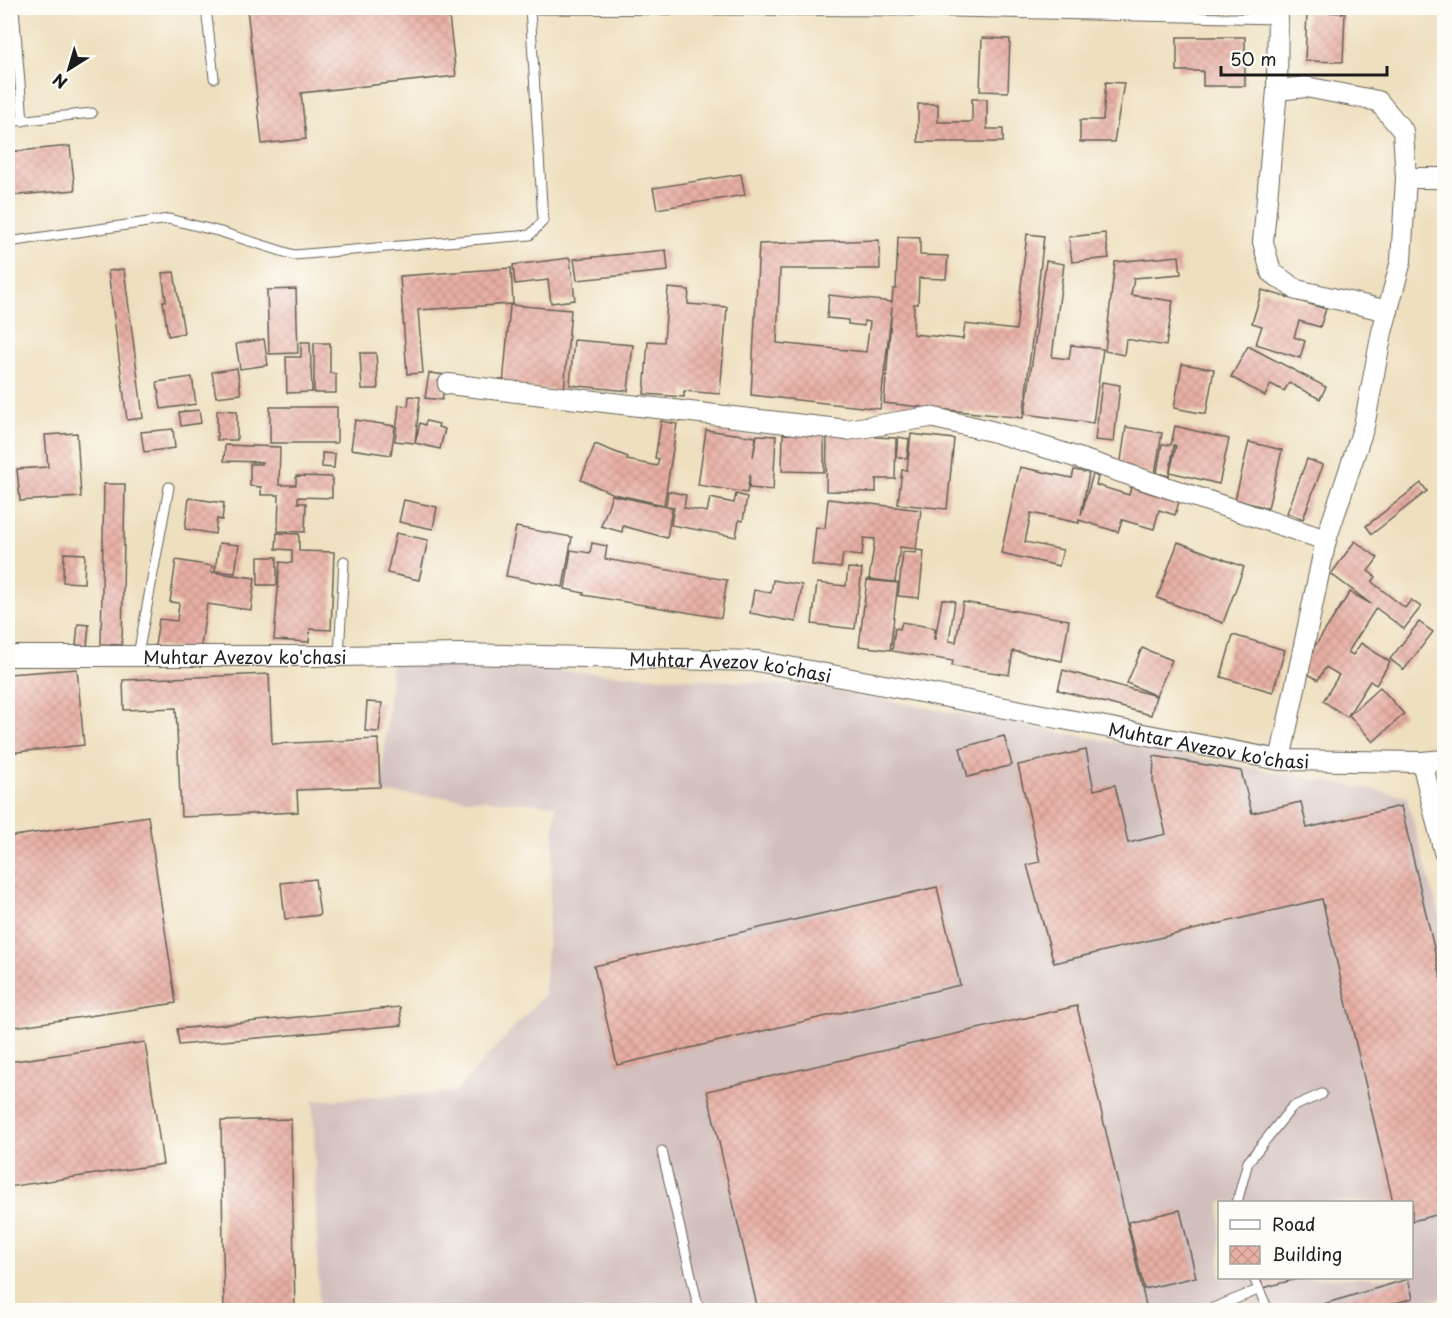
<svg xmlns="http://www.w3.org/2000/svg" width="1452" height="1318" viewBox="0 0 1452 1318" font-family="'Playpen Sans',sans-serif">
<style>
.industrial{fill:#d1bfbd;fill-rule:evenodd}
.building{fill:url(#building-cross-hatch)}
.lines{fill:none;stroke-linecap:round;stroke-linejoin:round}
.lane-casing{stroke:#666055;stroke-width:11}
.street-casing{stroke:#666055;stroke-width:22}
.lane{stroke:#fff;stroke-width:9}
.street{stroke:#fff;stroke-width:20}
.labels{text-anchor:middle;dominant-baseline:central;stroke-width:4.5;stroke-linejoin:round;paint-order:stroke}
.street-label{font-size:18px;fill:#1c1c1c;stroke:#fdfcf7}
</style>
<defs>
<pattern id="building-cross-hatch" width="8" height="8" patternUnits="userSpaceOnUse" patternTransform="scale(1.5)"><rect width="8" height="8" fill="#e8afa4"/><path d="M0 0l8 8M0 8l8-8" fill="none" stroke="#c6968d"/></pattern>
</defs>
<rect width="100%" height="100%" fill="#fdfcf7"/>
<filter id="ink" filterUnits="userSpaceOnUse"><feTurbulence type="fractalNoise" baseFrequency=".0167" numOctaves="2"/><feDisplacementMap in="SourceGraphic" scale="12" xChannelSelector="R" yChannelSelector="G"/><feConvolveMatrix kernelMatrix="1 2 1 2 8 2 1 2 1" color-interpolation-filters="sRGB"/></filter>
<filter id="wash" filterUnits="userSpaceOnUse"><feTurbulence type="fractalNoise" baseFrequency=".008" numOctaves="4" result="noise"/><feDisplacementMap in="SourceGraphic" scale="24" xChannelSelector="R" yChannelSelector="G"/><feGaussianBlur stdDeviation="1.35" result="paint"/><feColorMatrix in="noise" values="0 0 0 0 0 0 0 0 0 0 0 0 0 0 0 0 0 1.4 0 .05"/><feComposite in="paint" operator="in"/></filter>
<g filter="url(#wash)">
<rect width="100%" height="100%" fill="#eedfbe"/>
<path class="industrial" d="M392 661 809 686 1406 796 1444 932V1297L1395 1310H319L313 1101 455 1092 544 995 556 805 381 793ZM1220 1202H1412V1278H1220Z"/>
<g id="blocks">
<g class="building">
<polygon points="247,8 448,8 456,76 301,93 306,139 262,144"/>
<polygon points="1307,11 1345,13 1343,62 1305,61"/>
<polygon points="1177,37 1245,37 1245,86 1203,86 1203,71 1177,71"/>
<polygon points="982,38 1010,39 1008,92 980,91"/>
<polygon points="1106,82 1124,83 1114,142 1080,142 1080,120 1103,120"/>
<polygon points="972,99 987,99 987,129 1003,129 1003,142 918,142 918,104 938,104 938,122 972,122"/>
<polygon points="70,146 75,190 8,196 8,152"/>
<polygon points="741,174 745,195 657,209 653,188"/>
<polygon points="1105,233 1109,258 1072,262 1069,237"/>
<polygon points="1027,234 1044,236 1023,418 884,403 892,307 880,409 751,395 759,244 879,240 880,269 780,269 777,343 866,352 870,322 864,321 864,326 848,324 848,320 827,318 829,295 892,302 893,289 896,289 898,237 920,238 920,255 948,256 946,279 919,278 918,304 914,304 913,334 963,339 965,324 1016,330"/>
<polygon points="666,250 668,271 577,280 574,259"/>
<polygon points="1179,256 1181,274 1134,278 1131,295 1173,301 1166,346 1126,339 1124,355 1105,351 1115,262"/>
<polygon points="570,258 575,300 551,303 548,280 515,284 513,265"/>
<polygon points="1046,261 1064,264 1052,357 1069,359 1071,345 1103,349 1093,423 1025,414"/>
<polygon points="511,268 513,304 418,310 423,373 407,374 400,276"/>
<polygon points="124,269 143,418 127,420 108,271"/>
<polygon points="174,272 184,333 168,336 163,301 166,301 162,273"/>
<polygon points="668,288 689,290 688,304 727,307 720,394 684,391 684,397 644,394 648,341 664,342"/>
<polygon points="296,289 298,353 269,354 267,290"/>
<polygon points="1262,290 1326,309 1320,327 1299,321 1294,337 1305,341 1300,358 1256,344 1262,326 1252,323"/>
<polygon points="510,305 571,310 564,391 503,385"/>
<polygon points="264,339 268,365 240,369 236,344"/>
<polygon points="574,340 633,345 628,391 570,385"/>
<polygon points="301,342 310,342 312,392 287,393 286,357 301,357"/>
<polygon points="314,343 330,343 330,373 336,374 336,393 314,393"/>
<polygon points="1248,346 1326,387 1320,399 1289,383 1284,391 1271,384 1265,396 1231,377"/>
<polygon points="360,353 376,353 378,389 362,389"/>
<polygon points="1182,364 1214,369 1206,414 1174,408"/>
<polygon points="237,368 241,394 216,397 212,372"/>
<polygon points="429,373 446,375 442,400 425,398"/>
<polygon points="192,377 196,404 161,409 157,382"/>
<polygon points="1102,382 1120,385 1114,442 1095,440"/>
<polygon points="409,396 420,397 415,443 420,423 425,425 426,421 439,424 438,427 445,429 440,449 415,443 395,441 399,405 408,406"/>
<rect x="270" y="407" width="67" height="36"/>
<polygon points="199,410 201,423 181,426 179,412"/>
<polygon points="217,410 237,411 237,440 217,440"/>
<polygon points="355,420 395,426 391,455 351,449"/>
<polygon points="661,421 677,424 664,505 614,494 581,480 595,444 628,457 627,460 657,466 659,459 655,458"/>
<polygon points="1175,426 1229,439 1219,484 1170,472 1176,446 1174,445 1169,476 1157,473 1162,444 1171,445"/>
<polygon points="1126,427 1162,433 1155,474 1120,467"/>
<polygon points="173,429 175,448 144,452 141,432"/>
<polygon points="706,430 756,437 753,457 757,435 776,436 773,490 749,488 750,474 747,493 698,485"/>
<polygon points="77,433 81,497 20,501 17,469 48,467 45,435"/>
<polygon points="783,434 824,435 824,472 782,471"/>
<polygon points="827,434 876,435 876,437 896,438 895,479 876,479 876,492 826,491"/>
<polygon points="911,434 954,439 947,509 898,504 902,470 907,470"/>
<polygon points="898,437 909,439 907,458 896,457"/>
<polygon points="1249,442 1282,450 1268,508 1235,500"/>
<polygon points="225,445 280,447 279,485 296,485 296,476 332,477 332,498 298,497 298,503 306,503 305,532 278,531 279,495 261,495 261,487 250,486 250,464 262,464 262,462 224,461"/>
<polygon points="322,453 335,454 334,468 322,467"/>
<polygon points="1307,459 1323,465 1303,519 1287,513"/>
<polygon points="1020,467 1072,478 1074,470 1089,473 1081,515 1093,474 1098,477 1096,485 1129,495 1131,487 1179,502 1175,515 1159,510 1154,529 1122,520 1118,532 1079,520 1079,523 1031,513 1025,542 1063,550 1059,566 1001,553"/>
<polygon points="1421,483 1427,491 1372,534 1366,526"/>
<polygon points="104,484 125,484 122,645 101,644"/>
<polygon points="668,491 686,495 684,508 707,512 710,498 734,503 736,494 747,497 743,521 739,520 736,537 671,525 674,507 666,506"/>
<polygon points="612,495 672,508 667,538 623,526 622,532 601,526"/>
<polygon points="189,498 224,503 222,520 217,519 215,534 185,529"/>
<polygon points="828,499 921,510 916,549 900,547 895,582 869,579 875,539 864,538 862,556 843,554 841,568 812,565 816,527 825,528"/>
<polygon points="404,500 437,507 433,529 399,522"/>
<polygon points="516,527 572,537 563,587 506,576"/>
<polygon points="277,533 299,534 299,551 334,552 331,630 310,629 309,642 274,640 280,562 292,563 292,550 276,549"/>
<polygon points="396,533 428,540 419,580 387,573"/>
<polygon points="1355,541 1378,558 1368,571 1376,577 1372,582 1405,608 1411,600 1421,607 1404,629 1376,608 1348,652 1353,655 1361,643 1390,662 1376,685 1370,681 1347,717 1323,701 1339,675 1326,667 1318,680 1300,669 1350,592 1371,604 1331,574"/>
<polygon points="1178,542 1244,567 1223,623 1157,598"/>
<polygon points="219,543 239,545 235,573 215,571"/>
<polygon points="592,543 607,546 605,559 727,580 721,618 583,595 584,593 565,589 571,550 590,553"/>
<polygon points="916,550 924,551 919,598 898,596 903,552 916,553"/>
<polygon points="64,553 85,554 84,583 63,582"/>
<rect x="258" y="557" width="19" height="28"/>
<polygon points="176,560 212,566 211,572 255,578 251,610 207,604 200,652 155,646 159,619 177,621 179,603 170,602"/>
<polygon points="848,568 862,569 855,629 812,624 817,583 846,586"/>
<polygon points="773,580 802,585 796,622 750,613 754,590 771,593"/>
<polygon points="867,580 898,583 890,650 859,646"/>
<polygon points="942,599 955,601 949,641 956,642 963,602 1069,620 1062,661 1013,651 1009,675 952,666 953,661 892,651 895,628 900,629 902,622 935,628 934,639 935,639"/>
<polygon points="1419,622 1433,632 1404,670 1390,659"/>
<polygon points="78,624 89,625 87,646 76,645"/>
<polygon points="1233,635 1285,650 1273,692 1221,677"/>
<polygon points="1142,648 1172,660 1156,696 1127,683"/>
<polygon points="77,669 84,745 8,753 8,674"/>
<polygon points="1063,670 1156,696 1151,715 1058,690"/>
<polygon points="269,674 272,744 378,739 380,787 297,790 298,812 181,817 176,708 124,710 123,680"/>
<polygon points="1380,687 1404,714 1373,742 1349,715"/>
<polygon points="367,702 382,703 379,732 365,731"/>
<polygon points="1004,736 1012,765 968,777 960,748"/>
<polygon points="1086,750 1094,790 1115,785 1128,843 1166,834 1153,782 1154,756 1241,771 1252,813 1301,802 1307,828 1401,806 1444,991 1444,1213 1412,1221 1412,1202 1393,1202 1322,899 1054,963 1027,865 1040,862 1018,765"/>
<polygon points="148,816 176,1003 8,1028 8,837"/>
<polygon points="315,879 320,915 285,919 281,883"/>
<polygon points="937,887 960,985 617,1065 594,966"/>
<polygon points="1077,1006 1147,1310 758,1310 707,1091"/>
<polygon points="400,1007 402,1025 179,1045 177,1029"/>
<polygon points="145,1042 163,1164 8,1187 8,1062"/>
<polygon points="291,1119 295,1310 224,1310 221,1121"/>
<polygon points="1180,1210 1196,1277 1144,1289 1128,1222"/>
<polygon points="1260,1278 1300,1278 1263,1288"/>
<polygon points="1408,1279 1413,1298 1372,1310 1311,1310 1310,1308"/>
</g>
</g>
</g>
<g filter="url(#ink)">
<use href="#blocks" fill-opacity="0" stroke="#666055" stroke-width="1.5"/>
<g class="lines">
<defs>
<g id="lane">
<polyline points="14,8 23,121"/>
<polyline points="206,8 214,78"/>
<polyline points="531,9 908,11 1278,19"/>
<polyline points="8,122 92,113"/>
<polyline points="8,242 169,219 221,232 294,255 530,235 543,221 530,8"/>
<polyline points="138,655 169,487"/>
<polyline points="339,656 344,561"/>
<polyline points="662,1151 699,1310"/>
<polyline points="1237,1202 1248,1162 1292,1107 1322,1094"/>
<polyline points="1254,1278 1268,1310"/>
<polyline points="1208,1310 1258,1290"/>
</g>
<g id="street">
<polyline points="1278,8 1277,90 1263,242 1271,272 1297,290 1388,311"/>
<polyline points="1277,90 1306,87 1378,101 1403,131 1406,178 1401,261 1382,332 1364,426 1326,540 1280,760"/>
<polyline points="1406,178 1444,178"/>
<polyline points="448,384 847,430 930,417 991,431 1057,451 1326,540"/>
<path id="s1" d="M8 656H339L461 654 757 661 1280 760 1422 762 1444 760"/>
<polyline points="1422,762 1444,852"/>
</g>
</defs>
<use href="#lane" class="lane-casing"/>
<use href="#street" class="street-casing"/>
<use href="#lane" class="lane"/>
<use href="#street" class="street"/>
</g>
</g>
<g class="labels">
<g class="street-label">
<text stroke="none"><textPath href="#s1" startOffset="237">Muhtar Avezov ko'chasi</textPath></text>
<text stroke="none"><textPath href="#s1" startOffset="723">Muhtar Avezov ko'chasi</textPath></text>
<text stroke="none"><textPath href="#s1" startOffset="1209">Muhtar Avezov ko'chasi</textPath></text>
</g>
</g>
<rect width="1452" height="1318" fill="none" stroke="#fdfcf7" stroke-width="30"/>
<rect x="1218" y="1201" width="195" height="78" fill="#fdfcf7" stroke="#a3a29f" stroke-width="1.5"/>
<rect x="1230" y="1220" width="30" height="9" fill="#ffffff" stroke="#a3a29f" stroke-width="1.5"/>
<text x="1272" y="1231" font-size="18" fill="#1c1c1c">Road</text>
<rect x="1230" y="1246" width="30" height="18" fill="url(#building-cross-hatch)" stroke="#a3a29f" stroke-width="1.5"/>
<text x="1272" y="1261" font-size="18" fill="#1c1c1c">Building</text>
<g transform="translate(69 69) rotate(217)" stroke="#fdfcf7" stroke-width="4.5" paint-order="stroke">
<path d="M0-4.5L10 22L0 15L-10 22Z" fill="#1c1c1c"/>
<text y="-9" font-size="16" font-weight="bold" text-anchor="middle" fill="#1c1c1c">N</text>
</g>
<path d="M1221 66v9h166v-9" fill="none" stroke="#1c1c1c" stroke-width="3"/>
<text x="1230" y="66" font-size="18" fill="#1c1c1c" stroke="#fdfcf7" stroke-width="4.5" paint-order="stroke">50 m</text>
</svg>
